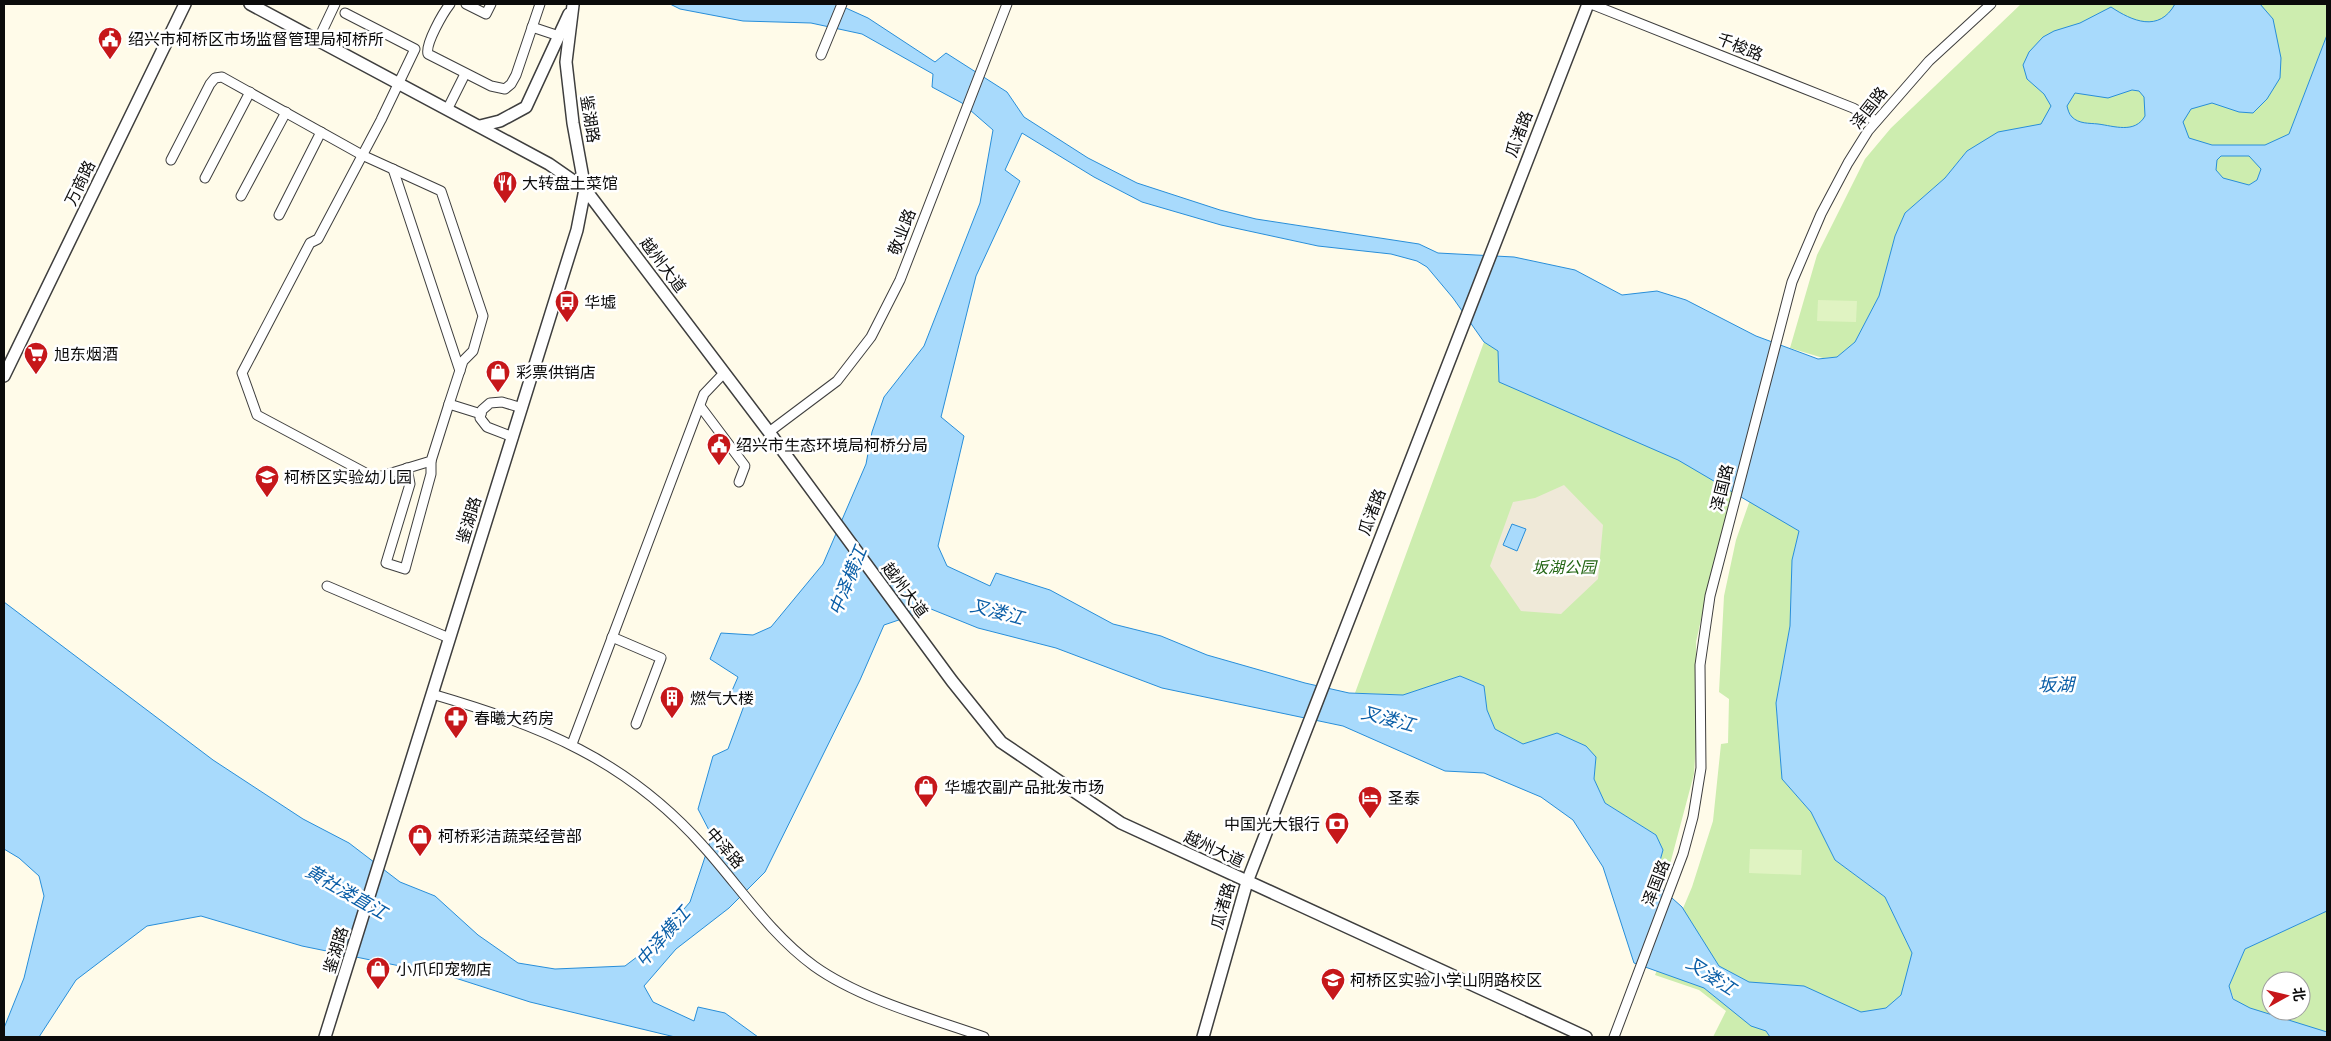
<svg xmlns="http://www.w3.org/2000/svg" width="2331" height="1041" viewBox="0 0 2331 1041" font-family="Bitter,'Noto Sans SC',serif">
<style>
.green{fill:#cdedaf;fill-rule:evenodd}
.pitch{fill:#e0f3c2}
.plaza{fill:#efe9d8}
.water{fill:#a8dafc;stroke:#288ed9;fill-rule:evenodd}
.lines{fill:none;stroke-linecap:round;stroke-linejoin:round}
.minor-casing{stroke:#3e3e3e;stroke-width:11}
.tertiary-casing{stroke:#3e3e3e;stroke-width:14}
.minor{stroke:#fff;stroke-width:9}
.tertiary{stroke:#fff;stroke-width:11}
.labels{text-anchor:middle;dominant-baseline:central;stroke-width:5;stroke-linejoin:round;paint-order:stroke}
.poi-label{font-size:16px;fill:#0b0b0b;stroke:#fff;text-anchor:start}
.street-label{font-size:16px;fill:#0b0b0b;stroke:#fff}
.park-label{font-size:16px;font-style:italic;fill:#256716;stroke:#fff}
.water-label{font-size:18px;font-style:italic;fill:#0a5ea7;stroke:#fff}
</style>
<rect width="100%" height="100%" fill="#fffbe9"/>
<g class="green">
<polygon points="2021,4 2327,4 2327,35 2289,134 2261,169 2257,180 2249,185 1967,151 1945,178 1905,213 1895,236 1879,296 1855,342 1837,357 1823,358 1790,348 1817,255 1865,159 1891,128"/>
<polygon points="1484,342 1734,492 1713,566 1696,642 1697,726 1694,774 1665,883 1654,882 1663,850 1656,835 1605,803 1594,779 1596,757 1518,746 1495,729 1487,710 1484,686 1460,676 1404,695 1355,693"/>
<polygon points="1750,500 1799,531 1792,560 1790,626 1776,703 1782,779 1811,812 1835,860 1885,897 1912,953 1925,1037 1713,1037 1726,1011 1699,990 1655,975 1692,887 1713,821 1721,744 1728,743 1729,699 1719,692 1724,596 1736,540"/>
<path d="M2327 911V1037H2248L2229 986 2245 949ZM2271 981H2301V1011H2271Z"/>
</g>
<g class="pitch">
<polygon points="1818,300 1857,301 1856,322 1817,321"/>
<polygon points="1750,849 1802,850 1801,875 1749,873"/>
</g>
<polygon class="plaza" points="1564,485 1603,525 1598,579 1561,614 1521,611 1490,566 1513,502 1535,498"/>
<g class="water">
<path d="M670 4H837L868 18 935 62 946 53 1007 92 1024 117 1088 158 1137 183 1220 210 1256 219 1419 244 1438 253 1514 257 1575 270 1622 295 1657 291 1686 300 1756 336 1818 359 1837 357 1855 342 1879 296 1895 236 1905 213 1945 178 1967 151 1998 132 2041 124 2051 106 2044 94 2027 79 2023 65 2029 52 2043 37 2054 31 2080 23 2111 7C2132 21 2159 33 2175 4H2260L2273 19 2281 58 2280 78 2267 99 2253 113 2239 112 2212 103 2191 109 2183 122 2189 138 2212 145H2265L2289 134 2327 35V911L2245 949 2229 986 2233 999 2250 1008 2327 1032V1037H1770L1766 1031 1751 1026 1704 988 1634 963 1603 867 1573 820 1541 797 1484 773 1445 771 1343 726 1162 688 1056 648 978 628 931 609 884 625 860 680 765 872 729 908 676 949 644 986 653 1002 694 1021 698 1007 725 1013 758 1037H675L530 1002 449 976 302 946 201 916 147 926 76 980 39 1037H4V1028L24 978 44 896 39 876 19 858 4 849V602L213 760 303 819 349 843 400 882 435 896 478 935 518 963 555 969 625 966 654 944 690 902 712 836 698 809 713 756 728 749 745 703 731 693 738 677 710 659 721 633 753 635 771 627 823 564 866 464 872 432 884 397 924 346 980 203 993 130 962 103 932 87 933 74 862 34 811 23 743 21 680 9ZM2132 90 2139 91 2144 97 2145 116C2135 134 2114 126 2098 124 2089 123 2079 124 2072 117 2069 114 2068 110 2067 106L2075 93 2108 98ZM1022 133 1094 177 1142 202 1221 225 1318 246 1391 254 1417 261 1427 267 1453 298 1484 342 1498 351 1499 382 1678 460 1799 531 1792 560 1790 626 1776 703 1782 779 1811 812 1835 860 1885 897 1912 953 1901 995 1886 1008 1861 1012 1804 986 1749 982 1719 966 1682 907 1654 882 1663 850 1656 835 1605 803 1594 779 1596 757 1586 746 1557 733 1523 744 1495 729 1487 710 1484 686 1460 676 1403 695 1349 693 1305 683 1207 655 1161 636 1113 624 1050 590 996 573 990 586 947 566 938 546 964 436 941 417 976 276 1020 181 1005 170ZM2221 156H2249L2261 169 2257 180 2249 185 2223 178 2216 170 2217 160Z"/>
<polygon points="1512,524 1526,529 1517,551 1503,545"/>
</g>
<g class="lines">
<defs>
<g id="minor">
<path d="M450 4C443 13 425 44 428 54L491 86 505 89 511 84 516 75 540 4"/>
<polyline points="466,4 486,14 491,4"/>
<polyline points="1591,4 1853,108 1876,121"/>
<polyline points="345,13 415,49 381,120 318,239 310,243 242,373 257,415 375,478 431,461 449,404 481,414"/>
<polyline points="532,27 559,36"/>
<polyline points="318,40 335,4"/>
<polyline points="821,55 842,4"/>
<polyline points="448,108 465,74"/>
<polyline points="171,160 210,84 215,78 222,77 362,155 441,191 483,316 473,351 463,361 449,404"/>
<polyline points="393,169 460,371"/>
<polyline points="205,178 250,92"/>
<polyline points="241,196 286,112"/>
<polyline points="279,215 321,132"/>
<polyline points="700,406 745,466 739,482"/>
<polyline points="769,432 837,381 871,337 900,280 1007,4"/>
<polyline points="513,437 487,427 480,418 482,410 490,403 502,402 522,408"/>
<polyline points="407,468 410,484 386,563 405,569 431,474 431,461"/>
<polyline points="327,586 449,638"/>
<polyline points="612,637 661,658 636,724"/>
<path d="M432 694C541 726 626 759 704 847 740 887 770 934 814 966 860 999 930 1018 984 1037"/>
<polyline points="572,744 704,394 724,373"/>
<polyline points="1614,1037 1683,854 1693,817 1701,768 1700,665 1710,596 1792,282 1821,214 1848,163 1868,131 1929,61 1991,4"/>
</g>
<g id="tertiary">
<polyline points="250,4 549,164 585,189 769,432 952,681 1001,742 1121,823 1586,1037"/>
<polyline points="480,126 500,121 526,107 569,14"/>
<polyline points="4,376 185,4"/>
<polyline points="325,1037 577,230 585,189 573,123 566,62 573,5"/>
<polyline points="1203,1037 1247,882 1588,4"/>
</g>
</defs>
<use href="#minor" class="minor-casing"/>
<use href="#tertiary" class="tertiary-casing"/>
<use href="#minor" class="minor"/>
<use href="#tertiary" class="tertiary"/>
</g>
<defs>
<symbol id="civic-pin" viewBox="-11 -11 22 30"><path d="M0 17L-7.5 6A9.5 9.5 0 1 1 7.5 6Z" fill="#c6171a" stroke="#fff"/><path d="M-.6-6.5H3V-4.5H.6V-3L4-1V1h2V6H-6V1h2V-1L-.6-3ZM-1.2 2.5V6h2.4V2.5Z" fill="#fff"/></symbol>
<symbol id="restaurant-pin" viewBox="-11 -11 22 30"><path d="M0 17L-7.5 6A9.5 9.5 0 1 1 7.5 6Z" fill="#c6171a" stroke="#fff"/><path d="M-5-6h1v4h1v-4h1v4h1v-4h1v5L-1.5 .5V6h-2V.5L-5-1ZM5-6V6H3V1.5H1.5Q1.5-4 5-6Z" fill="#fff"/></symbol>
<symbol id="bus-pin" viewBox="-11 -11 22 30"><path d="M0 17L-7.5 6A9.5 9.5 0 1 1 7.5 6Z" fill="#c6171a" stroke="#fff"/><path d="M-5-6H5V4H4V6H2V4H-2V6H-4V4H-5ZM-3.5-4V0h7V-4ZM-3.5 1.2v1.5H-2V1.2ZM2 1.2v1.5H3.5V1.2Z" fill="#fff"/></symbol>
<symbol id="supermarket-pin" viewBox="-11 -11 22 30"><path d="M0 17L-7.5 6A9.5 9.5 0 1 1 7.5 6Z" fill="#c6171a" stroke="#fff"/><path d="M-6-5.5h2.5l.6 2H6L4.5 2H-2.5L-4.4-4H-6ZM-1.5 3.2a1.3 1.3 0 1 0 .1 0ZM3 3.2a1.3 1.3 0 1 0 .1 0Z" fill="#fff"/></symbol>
<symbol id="shop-pin" viewBox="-11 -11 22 30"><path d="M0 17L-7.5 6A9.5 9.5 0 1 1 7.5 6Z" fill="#c6171a" stroke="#fff"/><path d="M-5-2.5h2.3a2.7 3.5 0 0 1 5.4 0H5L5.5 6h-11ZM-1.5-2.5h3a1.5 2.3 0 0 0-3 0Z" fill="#fff"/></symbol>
<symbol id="school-pin" viewBox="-11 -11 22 30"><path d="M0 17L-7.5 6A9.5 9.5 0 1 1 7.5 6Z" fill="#c6171a" stroke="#fff"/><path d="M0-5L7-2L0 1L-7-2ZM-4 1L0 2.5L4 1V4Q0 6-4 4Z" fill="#fff"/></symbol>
<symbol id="building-pin" viewBox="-11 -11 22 30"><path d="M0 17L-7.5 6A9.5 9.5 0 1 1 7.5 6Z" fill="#c6171a" stroke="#fff"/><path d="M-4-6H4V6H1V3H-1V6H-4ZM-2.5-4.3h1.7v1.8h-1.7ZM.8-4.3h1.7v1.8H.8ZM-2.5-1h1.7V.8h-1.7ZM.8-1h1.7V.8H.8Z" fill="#fff"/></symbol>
<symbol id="pharmacy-pin" viewBox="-11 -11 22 30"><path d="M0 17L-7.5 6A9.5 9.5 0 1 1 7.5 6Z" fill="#c6171a" stroke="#fff"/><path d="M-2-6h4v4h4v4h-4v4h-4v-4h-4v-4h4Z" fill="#fff"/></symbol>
<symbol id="hotel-pin" viewBox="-11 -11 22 30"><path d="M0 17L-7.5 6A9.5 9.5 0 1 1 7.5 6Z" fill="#c6171a" stroke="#fff"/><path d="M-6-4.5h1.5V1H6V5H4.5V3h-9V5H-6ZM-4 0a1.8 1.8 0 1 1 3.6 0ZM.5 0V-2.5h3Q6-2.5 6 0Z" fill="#fff"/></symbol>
<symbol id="bank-pin" viewBox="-11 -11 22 30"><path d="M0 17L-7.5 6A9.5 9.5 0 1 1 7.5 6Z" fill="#c6171a" stroke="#fff"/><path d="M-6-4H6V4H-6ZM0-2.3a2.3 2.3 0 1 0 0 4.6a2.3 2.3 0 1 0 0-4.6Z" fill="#fff"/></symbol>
</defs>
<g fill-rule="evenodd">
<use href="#civic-pin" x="96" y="25" width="28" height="38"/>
<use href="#restaurant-pin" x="491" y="169" width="28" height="38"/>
<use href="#bus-pin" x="553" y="288" width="28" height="38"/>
<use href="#supermarket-pin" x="22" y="340" width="28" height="38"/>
<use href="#shop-pin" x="484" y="358" width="28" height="38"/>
<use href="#civic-pin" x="705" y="431" width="28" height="38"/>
<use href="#school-pin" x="253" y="463" width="28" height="38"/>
<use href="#building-pin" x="658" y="684" width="28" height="38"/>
<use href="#pharmacy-pin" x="442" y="704" width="28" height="38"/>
<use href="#shop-pin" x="912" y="773" width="28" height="38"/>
<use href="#hotel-pin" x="1356" y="784" width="28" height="38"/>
<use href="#bank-pin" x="1323" y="810" width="28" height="38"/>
<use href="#shop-pin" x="406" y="822" width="28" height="38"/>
<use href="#shop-pin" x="364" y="955" width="28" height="38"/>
<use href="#school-pin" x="1319" y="966" width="28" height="38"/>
</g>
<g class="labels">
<g class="poi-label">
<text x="128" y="39">绍兴市柯桥区市场监督管理局柯桥所</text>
<text x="522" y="183">大转盘土菜馆</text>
<text x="584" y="302">华墟</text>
<text x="54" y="354">旭东烟酒</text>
<text x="516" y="372">彩票供销店</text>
<text x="736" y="445">绍兴市生态环境局柯桥分局</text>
<text x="284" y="477">柯桥区实验幼儿园</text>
<text x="690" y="698">燃气大楼</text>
<text x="474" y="718">春曦大药房</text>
<text x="944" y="787">华墟农副产品批发市场</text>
<text x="1388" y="798">圣泰</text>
<text x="1320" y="824" text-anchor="end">中国光大银行</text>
<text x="438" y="836">柯桥彩洁蔬菜经营部</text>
<text x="396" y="969">小爪印宠物店</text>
<text x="1350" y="980">柯桥区实验小学山阴路校区</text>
</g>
<g class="street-label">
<text transform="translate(1740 47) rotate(22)">千梭路</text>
<text transform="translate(1869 108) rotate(-52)">泽国路</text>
<text transform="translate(590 119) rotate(81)">鉴湖路</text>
<text transform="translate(1519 134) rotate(-69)">瓜渚路</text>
<text transform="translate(80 183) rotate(-64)">万商路</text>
<text transform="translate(902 232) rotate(-69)">敬业路</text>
<text transform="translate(663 265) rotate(53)">越州大道</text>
<text transform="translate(1722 488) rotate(-76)">泽国路</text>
<text transform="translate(1372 512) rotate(-69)">瓜渚路</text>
<text transform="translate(469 520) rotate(-73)">鉴湖路</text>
<text transform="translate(905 590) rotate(53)">越州大道</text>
<text transform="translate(725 848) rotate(49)">中泽路</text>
<text transform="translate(1214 849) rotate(25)">越州大道</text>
<text transform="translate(1656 883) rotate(-69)">泽国路</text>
<text transform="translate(1223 906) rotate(-74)">瓜渚路</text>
<text transform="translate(336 950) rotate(-73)">鉴湖路</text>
</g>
<g class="park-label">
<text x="1564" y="567">坂湖公园</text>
</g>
<g class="water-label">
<text transform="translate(848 581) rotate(-68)">中泽横江</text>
<text transform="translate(997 612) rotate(15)">叉溇江</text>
<text x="2056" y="685">坂湖</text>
<text transform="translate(1388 719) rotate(15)">叉溇江</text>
<text transform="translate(346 892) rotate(30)">黄社溇直江</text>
<text transform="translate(663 937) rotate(-49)">中泽横江</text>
<text transform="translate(1711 976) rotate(33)">叉溇江</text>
</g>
</g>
<rect width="2331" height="1041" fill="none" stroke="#0b0b0b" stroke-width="10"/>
<g transform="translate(2286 996) rotate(82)"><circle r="24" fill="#ffffff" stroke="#9d9d9d"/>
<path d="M0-4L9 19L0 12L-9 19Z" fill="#c6171a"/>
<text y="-8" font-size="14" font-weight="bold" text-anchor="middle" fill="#0b0b0b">北</text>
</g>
</svg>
